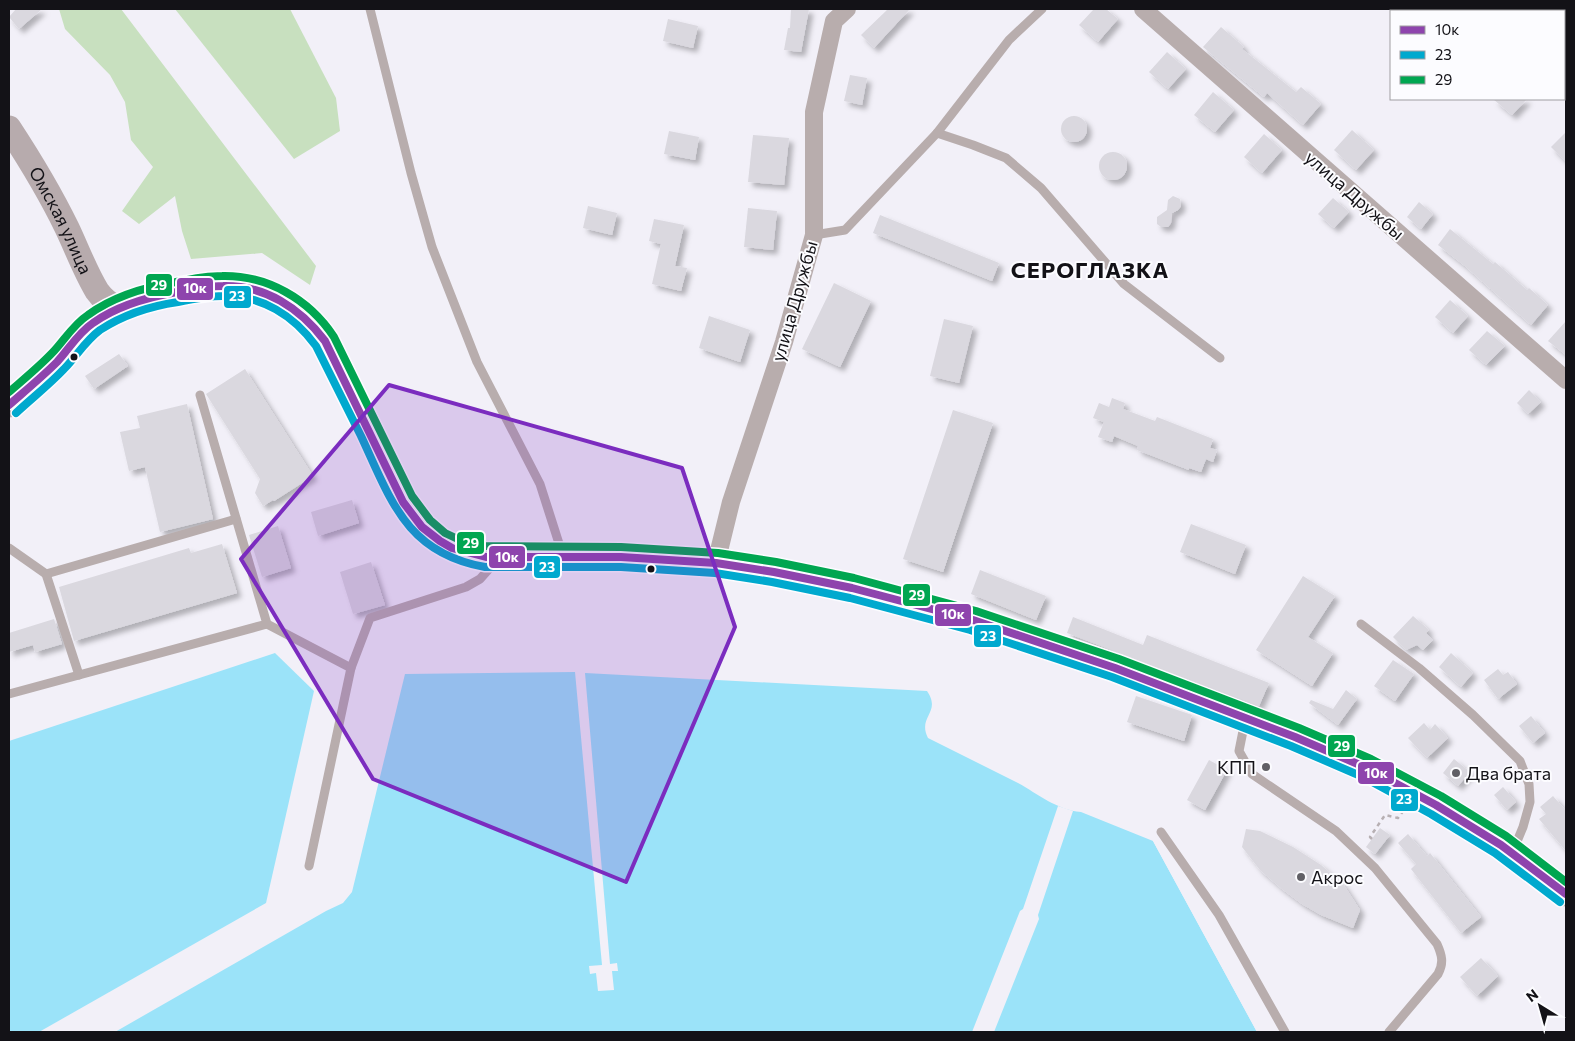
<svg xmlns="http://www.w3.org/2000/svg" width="1575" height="1041" viewBox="0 0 1575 1041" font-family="Commissioner,sans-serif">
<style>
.green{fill:#c8e0bf}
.water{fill:#9be3f9}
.pier{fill:#f2f0f8}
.building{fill:#dad8df;filter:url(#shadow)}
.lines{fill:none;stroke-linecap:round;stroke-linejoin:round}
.path{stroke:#b7b0b3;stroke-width:2.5;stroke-dasharray:4 4;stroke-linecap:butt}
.lane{stroke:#b8adad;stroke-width:9}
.street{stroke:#b8adad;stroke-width:18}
.secondary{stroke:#b7abad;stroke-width:25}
.bus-1-casing{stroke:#fcfcff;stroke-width:11}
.bus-2-casing{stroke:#fcfcff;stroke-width:11}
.bus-3-casing{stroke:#fcfcff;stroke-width:11}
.bus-1{stroke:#8e44ad;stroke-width:8}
.bus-2{stroke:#00a9ce;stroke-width:8}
.bus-3{stroke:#00a651;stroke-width:8}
.marked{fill:#7b2cbf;fill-opacity:0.2;stroke:#7b2cbf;stroke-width:4;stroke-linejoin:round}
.bus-dot{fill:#131217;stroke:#fcfcff;stroke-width:2}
.poi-dot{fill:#616066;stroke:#fcfcff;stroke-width:2}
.labels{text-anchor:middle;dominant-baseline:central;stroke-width:4;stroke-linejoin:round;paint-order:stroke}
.street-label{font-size:18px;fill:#131217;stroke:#fcfcff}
.poi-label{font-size:18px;fill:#131217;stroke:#fcfcff;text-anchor:start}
.district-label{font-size:22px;font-weight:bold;letter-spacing:1px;fill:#131217;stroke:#fcfcff}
.line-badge{stroke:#fcfcff;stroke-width:2}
.badge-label{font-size:14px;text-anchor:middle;font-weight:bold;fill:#fff}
</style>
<defs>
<filter id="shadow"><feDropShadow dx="4.5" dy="4.5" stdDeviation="2.5" flood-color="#0004"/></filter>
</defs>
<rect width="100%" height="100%" fill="#f2f0f8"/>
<g class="green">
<polygon points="59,9 121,9 316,266 310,285 262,253 191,259 182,231 175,196 139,224 122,211 153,167 131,140 125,102 110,75 65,29"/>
<polygon points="175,9 290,9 336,98 340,131 294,159"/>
</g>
<g class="water">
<polygon points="275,653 314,691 266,903 39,1032 9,1032 9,741"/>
<path d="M575 672 602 965 589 966 590 974 596 973 598 991 614 990 612 971H618L617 963 610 964 585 673 927 691C942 713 917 716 928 738 958 753 988 768 1018 783 1038 794 1057 810 1081 812L1153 841 1257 1032H115L326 911 343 903 352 892 405 674Z"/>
</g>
<g class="pier">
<polygon points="1058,806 1073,811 1038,915 1039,919 994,1032 972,1032 1020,911 1023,909"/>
<polygon points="1154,839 1155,840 1260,1032 1257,1032 1153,841"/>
</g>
<g class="building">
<polygon points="16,9 42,9 19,29 9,17"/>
<polygon points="791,9 809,9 801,52 784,50 788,28 790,28"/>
<polygon points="888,9 910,9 874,48 861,35"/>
<polygon points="1094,9 1106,9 1118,19 1098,42 1079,25"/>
<polygon points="668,19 698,26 693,48 663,41"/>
<polygon points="1221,27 1244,47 1242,49 1296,92 1301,87 1321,104 1303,125 1267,93 1264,97 1203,47"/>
<polygon points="1167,52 1186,69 1168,89 1149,72"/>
<polygon points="850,75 867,78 862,105 844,101"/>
<polygon points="1213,92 1234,110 1215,132 1194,115"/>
<polygon points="1493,99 1527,99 1512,115"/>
<circle cx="1074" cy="129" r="13"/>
<polygon points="1352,130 1374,150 1356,170 1334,150"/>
<polygon points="669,131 699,137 695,160 664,154"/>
<polygon points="1566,132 1566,162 1551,147"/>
<polygon points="1264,134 1282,150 1262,173 1244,157"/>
<polygon points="753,135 789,138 784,185 748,182"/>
<circle cx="1113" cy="166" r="14"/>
<polygon points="1173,196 1180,199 1181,206 1178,210 1172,213 1171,223 1168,227 1161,227 1157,224 1157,217 1167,210 1168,200"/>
<polygon points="1333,198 1349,212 1334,228 1318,214"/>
<polygon points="1419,202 1433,214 1421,229 1407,217"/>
<polygon points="588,206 617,213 612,235 583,228"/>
<polygon points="748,208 777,211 773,250 744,247"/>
<polygon points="880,215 999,263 992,281 873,233"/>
<polygon points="654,219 684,225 675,266 687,268 681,291 652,284 661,244 649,241"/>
<polygon points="1450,229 1493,264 1495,262 1527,290 1529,288 1548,305 1531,325 1465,266 1438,245"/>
<polygon points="834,283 871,301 840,367 802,349"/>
<polygon points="1450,300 1468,316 1453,333 1435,317"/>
<polygon points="709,316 750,330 740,362 699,348"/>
<polygon points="944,319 973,326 959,383 930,376"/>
<polygon points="1566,321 1566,355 1548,341"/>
<polygon points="1487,331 1505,346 1486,365 1469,350"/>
<polygon points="119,354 128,366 94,389 85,376"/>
<polygon points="245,369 313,476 274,501 273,500 263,506 255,493 260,479 206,394"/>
<polygon points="1529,390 1541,402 1528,414 1517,403"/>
<polygon points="1112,398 1125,403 1123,409 1155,421 1157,417 1213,439 1210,448 1217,450 1213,462 1206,459 1201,472 1189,468 1189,470 1137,450 1138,446 1114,436 1112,442 1098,437 1104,422 1093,418 1099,403 1109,407"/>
<polygon points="187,404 213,519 160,532 145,467 129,471 120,432 140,428 137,416"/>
<polygon points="953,410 993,423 943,572 903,559"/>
<polygon points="352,500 359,523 318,536 311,512"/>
<polygon points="1191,524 1246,545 1235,574 1180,552"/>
<polygon points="278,526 291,568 262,577 249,535"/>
<polygon points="222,544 237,593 74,641 59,587 189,548 191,553"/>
<polygon points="371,562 385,605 353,614 340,572"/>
<polygon points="980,570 1046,596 1036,620 971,594"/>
<polygon points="1303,576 1335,596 1308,637 1333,653 1312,686 1256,650"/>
<polygon points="1413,616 1429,630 1426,633 1433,640 1423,650 1417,645 1406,650 1393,637"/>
<polygon points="1073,617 1143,645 1147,635 1269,683 1259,706 1067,633"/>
<polygon points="54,619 62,644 35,652 33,645 9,652 9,633"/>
<polygon points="1451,653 1473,673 1461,687 1439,667"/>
<polygon points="1393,660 1414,674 1395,701 1374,686"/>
<polygon points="1498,669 1503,675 1508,672 1517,684 1498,699 1484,680"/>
<polygon points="1346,690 1357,699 1338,725 1309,703 1311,700 1333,709"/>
<polygon points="1136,696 1192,715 1184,741 1127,722"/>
<polygon points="1531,716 1545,733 1533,743 1519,726"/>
<polygon points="1424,723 1430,730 1435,724 1448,738 1427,758 1408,738"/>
<polygon points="1454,759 1470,772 1458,786 1443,773"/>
<polygon points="1209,760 1227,770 1205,810 1187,800"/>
<polygon points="1503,787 1516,802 1507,810 1494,795"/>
<polygon points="1553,796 1566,811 1566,851 1539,819 1546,814 1540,807"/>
<polygon points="1380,828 1390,835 1375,854 1366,847"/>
<polygon points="1246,829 1260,831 1293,847 1321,865 1343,884 1360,910 1353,928 1321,915 1302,904 1282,889 1260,870 1242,847"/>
<polygon points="1408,834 1427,856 1430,853 1481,917 1461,933 1411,869 1416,864 1398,843"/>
<polygon points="1481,958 1498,976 1477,996 1460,977"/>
</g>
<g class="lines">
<polyline class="path" points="1372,839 1370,837 1385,815 1398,818 1404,810"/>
<g class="lane">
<polyline points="370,9 411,173 432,247 477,362 540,484 563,556"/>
<polyline points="1467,9 1470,11"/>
<polyline points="1564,92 1566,95"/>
<polyline points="937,133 973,145 1006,158 1041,188 1124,284 1220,358"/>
<polyline points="814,235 845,230 937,133 1009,40 1042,9"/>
<polyline points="9,548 46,574 79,675 9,694"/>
<polyline points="46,574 236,519"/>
<polyline points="267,624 351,668 309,866"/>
<polyline points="1361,624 1419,668 1473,715 1520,761 1529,784 1530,802 1523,827 1513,851"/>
<polyline points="351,668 370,618 466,587 480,579 496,561"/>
<polyline points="79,675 267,624 200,395"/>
<path d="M1245 721 1239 751 1252 774 1336 831 1375 868 1437 944C1442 955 1444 963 1438 974L1389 1032"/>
<polyline points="1161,832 1219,915 1285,1032"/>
</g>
<g class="street">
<polyline points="1143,9 1566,380"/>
<polyline points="716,563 731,502 784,342 814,235 814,112 834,21 847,9"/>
</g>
<g class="secondary">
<path id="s1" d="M9 128C30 160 50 193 67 228 77 249 85 271 97 291 102 298 109 304 117 308"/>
<path d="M9 405C25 391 42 377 57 362 68 351 81 331 93 323 117 306 142 299 170 293 190 290 210 285 230 286 269 288 304 309 325 341 339 371 354 400 369 430 386 466 401 512 434 537 449 549 468 554 486 557H621L716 563 774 572 852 588 973 620 1115 668 1264 726 1295 737 1367 768 1436 805 1501 845 1566 894"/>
</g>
<defs>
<path id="bus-1" d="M9 405C25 391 42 377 57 362 69 349 78 333 93 323 118 305 148 297 177 292 192 289 207 286 223 286 265 285 300 308 325 341L403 502 422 527 440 541 452 548 486 557H621L716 563 774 572 852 588 973 620 1115 668 1295 737 1367 768 1436 805 1501 845 1566 894"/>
<path id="bus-2" d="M16 413C32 398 49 385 64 369 76 357 85 341 100 330 123 315 151 306 178 302 193 299 208 296 223 296 262 295 294 316 316 346 331 376 346 406 361 436 391 500 406 553 485 567H621L715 573 772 582 850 598 970 630 1112 677 1291 746 1363 777 1431 814 1495 853 1560 902"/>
<path id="bus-3" d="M9 392C24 379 40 366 54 351 65 339 74 324 88 315 114 296 145 287 176 282 191 279 206 276 222 276 267 275 309 299 334 337L412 496 430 520 445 533 462 541 481 546 621 547 718 553 776 562 854 578 976 611 1119 659 1299 728 1371 759 1441 796 1506 836 1566 882"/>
</defs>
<use href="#bus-1" class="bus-1-casing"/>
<use href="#bus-2" class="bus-2-casing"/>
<use href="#bus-3" class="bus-3-casing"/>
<use href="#bus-1" class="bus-1"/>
<use href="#bus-2" class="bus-2"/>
<use href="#bus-3" class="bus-3"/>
</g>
<path class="marked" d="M389 385 682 468 735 627 626 882 373 779 241 559Z"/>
<g class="bus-dot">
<circle cx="74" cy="357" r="4.5"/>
<circle cx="651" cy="569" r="4.5"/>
</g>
<g class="poi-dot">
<circle cx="1266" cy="767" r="5"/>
<circle cx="1456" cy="773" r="5"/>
<circle cx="1301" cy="877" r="5"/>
</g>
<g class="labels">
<g class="street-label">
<text transform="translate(1355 195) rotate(41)">улица Дружбы</text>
<text stroke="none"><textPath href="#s1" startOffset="106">Омская улица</textPath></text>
<text transform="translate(794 301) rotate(-74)">улица Дружбы</text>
</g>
<g class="poi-label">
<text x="1256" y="767" text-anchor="end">КПП</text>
<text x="1466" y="773">Два брата</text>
<text x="1311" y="877">Акрос</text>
</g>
<g class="district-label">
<text x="1090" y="269">СЕРОГЛАЗКА</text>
</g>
</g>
<g class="line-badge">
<rect x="145" y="273" width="28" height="24" rx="5" fill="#00a651"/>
<rect x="176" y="277" width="38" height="24" rx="5" fill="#8e44ad"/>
<rect x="223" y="285" width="29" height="24" rx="5" fill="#00a9ce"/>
<rect x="456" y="531" width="29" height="24" rx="5" fill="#00a651"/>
<rect x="488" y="545" width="38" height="24" rx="5" fill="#8e44ad"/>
<rect x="533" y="555" width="28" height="24" rx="5" fill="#00a9ce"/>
<rect x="902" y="583" width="29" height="24" rx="5" fill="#00a651"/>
<rect x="934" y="603" width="38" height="24" rx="5" fill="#8e44ad"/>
<rect x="973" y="624" width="29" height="24" rx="5" fill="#00a9ce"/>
<rect x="1327" y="734" width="29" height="24" rx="5" fill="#00a651"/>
<rect x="1357" y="761" width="38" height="24" rx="5" fill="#8e44ad"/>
<rect x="1390" y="788" width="29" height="24" rx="5" fill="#00a9ce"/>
</g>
<g class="badge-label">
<text x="159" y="290">29</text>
<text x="195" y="293">10к</text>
<text x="237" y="301">23</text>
<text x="471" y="548">29</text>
<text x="507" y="562">10к</text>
<text x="547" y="572">23</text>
<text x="917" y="600">29</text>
<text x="953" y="619">10к</text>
<text x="988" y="641">23</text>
<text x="1342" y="751">29</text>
<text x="1376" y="778">10к</text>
<text x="1404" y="804">23</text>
</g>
<rect width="1575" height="1041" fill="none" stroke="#131217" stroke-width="20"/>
<rect x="1390" y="10" width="175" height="90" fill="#fcfcff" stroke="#9f9ea2"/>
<rect x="1400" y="26" width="25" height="8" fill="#8e44ad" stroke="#9f9ea2"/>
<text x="1435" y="35" font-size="15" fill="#131217">10к</text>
<rect x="1400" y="51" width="25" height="8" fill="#00a9ce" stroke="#9f9ea2"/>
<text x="1435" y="60" font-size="15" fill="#131217">23</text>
<rect x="1400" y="76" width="25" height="8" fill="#00a651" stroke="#9f9ea2"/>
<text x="1435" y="85" font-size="15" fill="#131217">29</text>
<g transform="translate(1540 1006) rotate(323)" stroke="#fcfcff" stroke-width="4" paint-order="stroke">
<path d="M0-4L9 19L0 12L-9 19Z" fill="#131217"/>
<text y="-8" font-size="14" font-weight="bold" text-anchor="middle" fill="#131217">N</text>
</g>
</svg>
